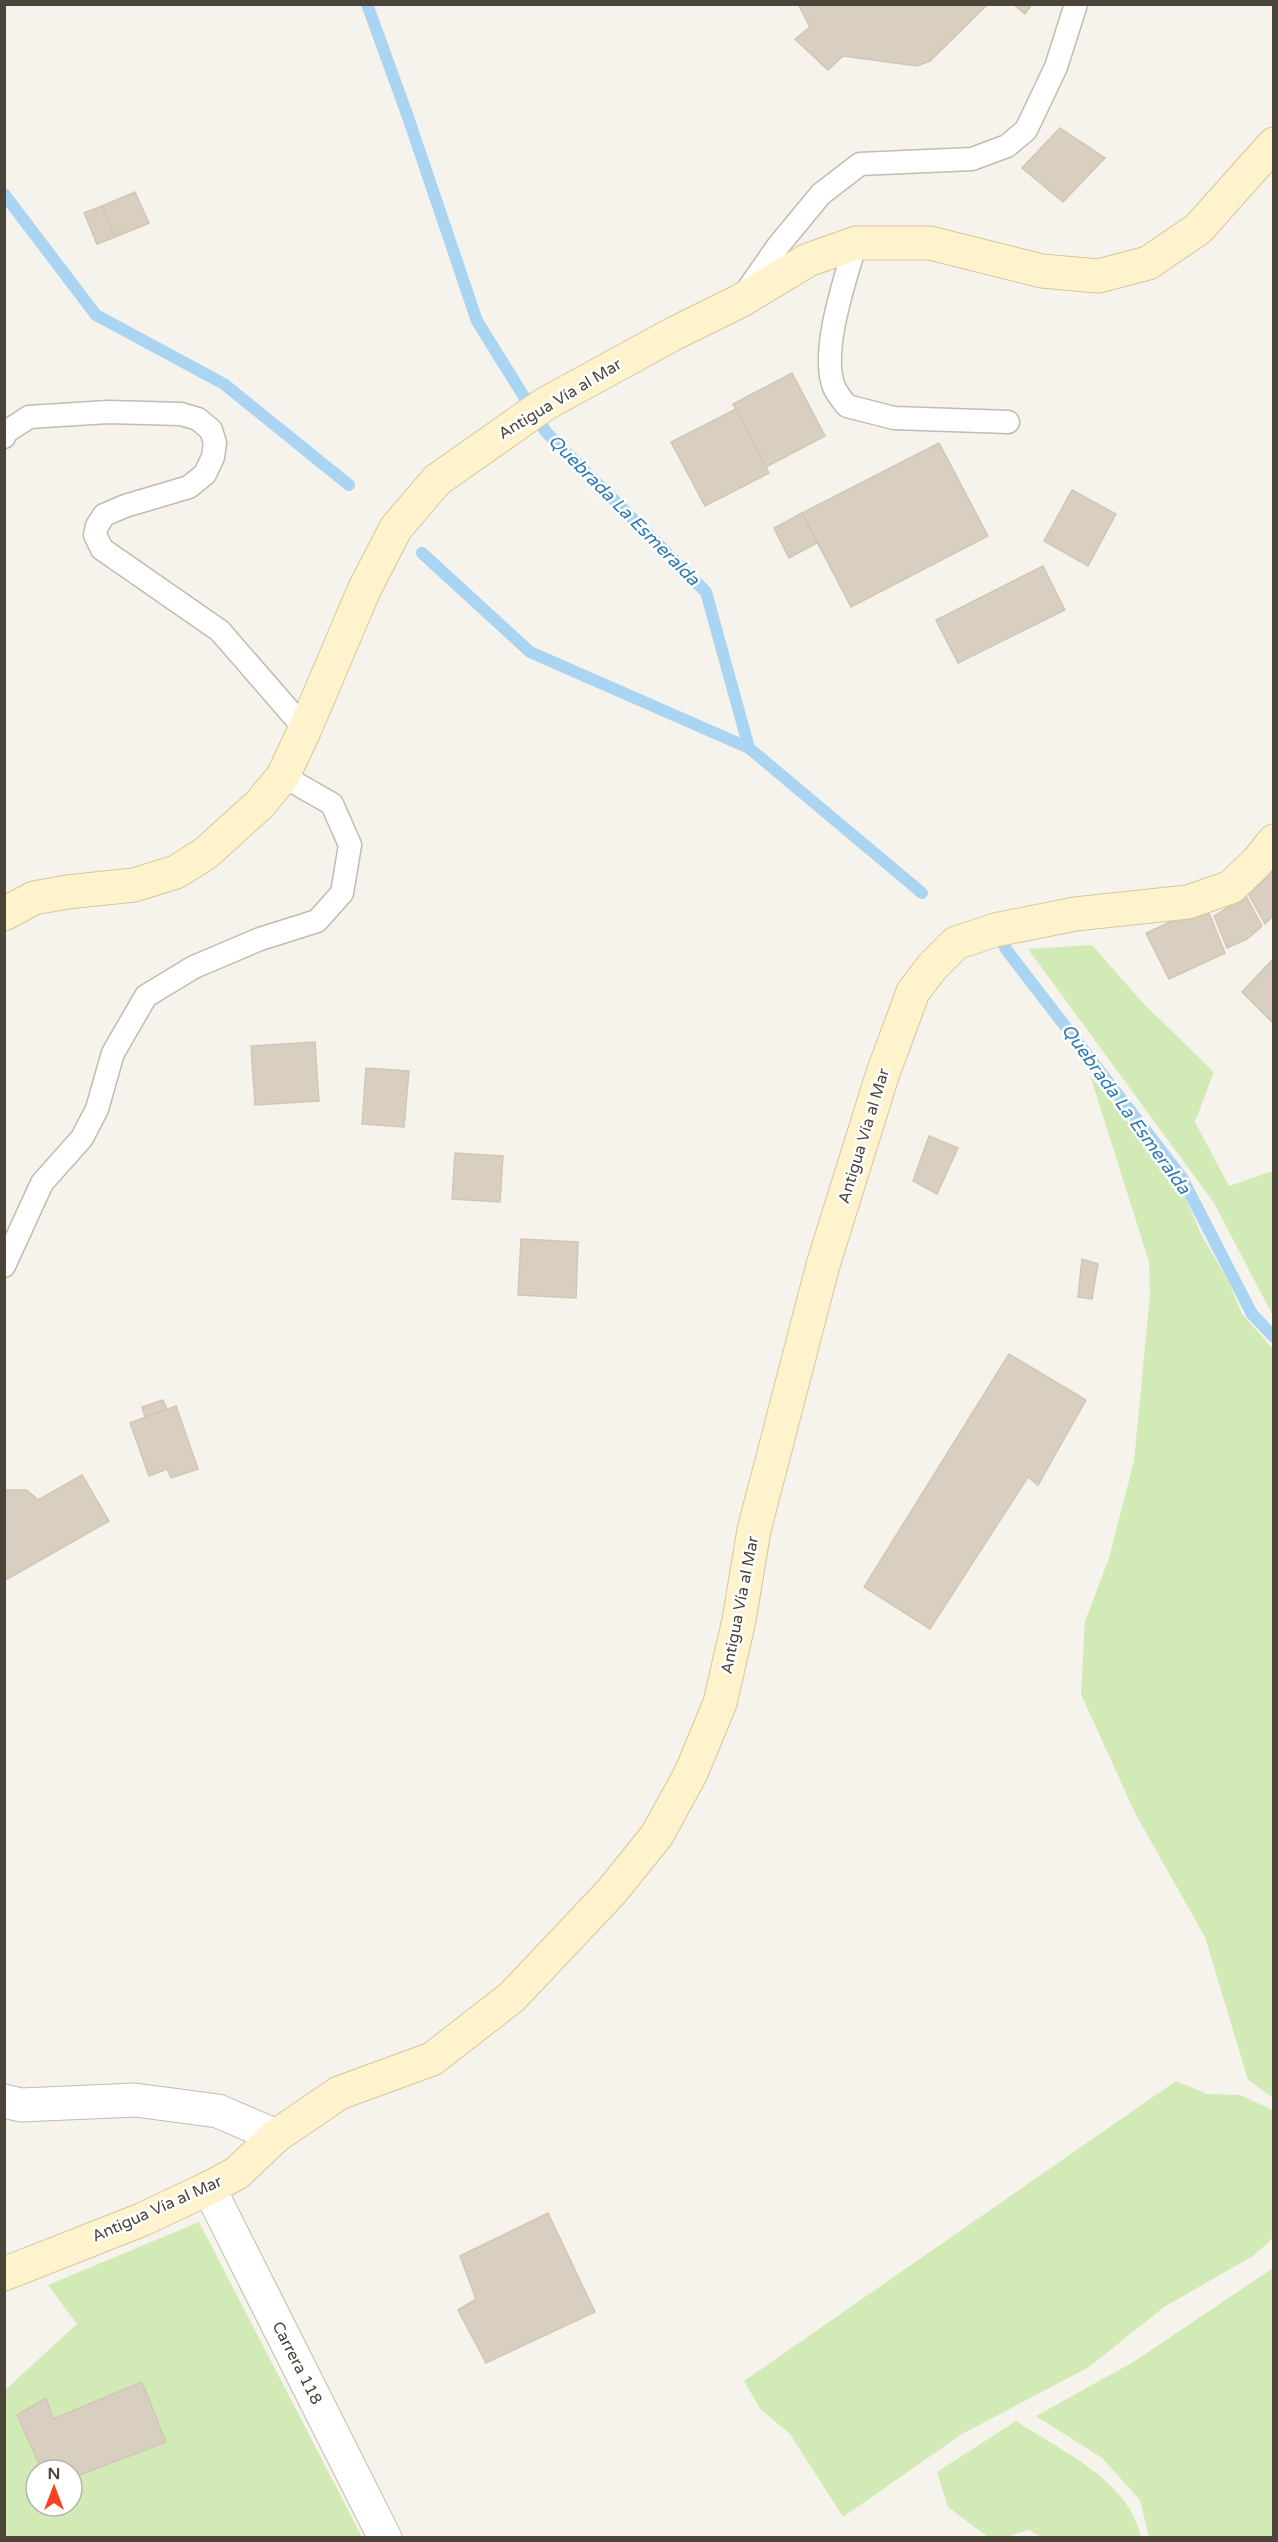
<svg xmlns="http://www.w3.org/2000/svg" width="1278" height="2542" viewBox="0 0 1278 2542" font-family="'Varela Round',sans-serif">
<style>
.green{fill:#d2eab5;fill-rule:evenodd}
.lines{fill:none;stroke-linecap:round;stroke-linejoin:round}
.stream{stroke:#a9d4f2;stroke-width:12}
.building{fill:#d8cfc1;stroke:#d3c7b4;stroke-width:1.5}
.service-casing{stroke:#c2bbae;stroke-width:25}
.minor-casing{stroke:#c2bbae;stroke-width:35}
.secondary-casing{stroke:#d6c79b;stroke-width:35}
.service{stroke:#fff;stroke-width:22}
.minor{stroke:#fff;stroke-width:33}
.secondary{stroke:#fff3cd;stroke-width:33}
.labels{text-anchor:middle;dominant-baseline:central;stroke-width:5;stroke-linejoin:round;paint-order:stroke}
.street-label{font-size:16px;fill:#4b4439;stroke:#fff}
.water-label{font-size:18px;font-style:italic;fill:#2e7ab2;stroke:#fff}
</style>
<rect width="100%" height="100%" fill="#f6f3ec"/>
<g class="green">
<polygon points="1092,945 1143,1003 1214,1072 1195,1122 1229,1186 1273,1171 1273,1316 1214,1203 1028,949"/>
<polygon points="1090,1075 1182,1190 1202,1236 1228,1281 1242,1314 1273,1349 1273,2098 1248,2080 1205,1937 1136,1815 1081,1694 1085,1621 1109,1558 1134,1461 1150,1294 1149,1262"/>
<polygon points="1176,2081 1207,2094 1240,2095 1273,2110 1273,2238 1253,2256 1164,2307 1089,2367 962,2434 843,2517 790,2434 761,2410 744,2381"/>
<path d="M199 2222 362 2537H5L4 2391 77 2324 48 2285ZM36 2470H72V2506H36Z"/>
<polygon points="1273,2268 1273,2537 1149,2537 1140,2500 1102,2458 1036,2416 1135,2361"/>
<path d="M1016 2421C1061 2451 1129 2480 1141 2537H1041L1028 2530 1007 2537H988L948 2507 937 2472Z"/>
</g>
<g class="lines">
<g class="stream">
<polyline points="367,4 408,117 477,321 546,432 706,592 749,748 922,893"/>
<polyline points="4,194 96,315 224,384 349,485"/>
<polyline points="422,553 530,652 749,748"/>
<polyline points="1005,948 1182,1178 1252,1314 1274,1337"/>
</g>
</g>
<g class="building">
<polygon points="798,4 988,4 930,61 917,66 843,56 828,70 795,39 810,27"/>
<polygon points="1013,4 1032,4 1025,14"/>
<polygon points="1060,128 1105,158 1063,202 1022,168"/>
<polygon points="135,192 149,223 115,237 102,206"/>
<polygon points="102,206 115,237 97,244 84,213"/>
<polygon points="792,373 825,436 766,467 733,404"/>
<polygon points="736,409 769,473 705,506 671,442"/>
<polygon points="939,443 988,536 851,607 802,513"/>
<polygon points="1072,490 1116,514 1088,566 1044,541"/>
<polygon points="802,513 817,543 789,558 774,528"/>
<polygon points="1043,566 1065,610 958,663 936,620"/>
<polygon points="1274,869 1274,915 1265,924 1249,895"/>
<polygon points="1246,896 1262,926 1247,939 1227,948 1214,916"/>
<polygon points="1206,905 1225,953 1169,979 1146,933"/>
<polygon points="1274,958 1274,1024 1242,992"/>
<polygon points="315,1042 319,1101 255,1105 251,1046"/>
<polygon points="366,1068 409,1071 404,1127 362,1124"/>
<polygon points="929,1136 958,1148 937,1194 913,1181"/>
<polygon points="455,1153 503,1156 500,1202 452,1199"/>
<polygon points="521,1239 578,1242 576,1298 518,1295"/>
<polygon points="1082,1259 1098,1264 1092,1299 1078,1297"/>
<polygon points="1009,1354 1086,1400 1038,1485 1028,1477 930,1629 864,1587"/>
<polygon points="163,1400 167,1409 145,1417 142,1407"/>
<polygon points="176,1406 198,1469 171,1478 167,1469 149,1476 130,1423"/>
<polygon points="82,1475 109,1521 4,1581 4,1490 27,1490 38,1500"/>
<polygon points="548,2213 595,2312 486,2363 458,2310 476,2299 460,2256"/>
<polygon points="142,2382 166,2442 72,2478 72,2470 42,2470 17,2415 46,2398 53,2419"/>
</g>
<g class="lines">
<defs>
<g id="service">
<path d="M856 243C845 279 820 352 834 387 837 394 843 401 847 406L894 418 1008 422"/>
<polyline points="746,292 778,246 821,194 860,164 972,159 1007,146 1026,130 1056,67 1076,4"/>
<polyline points="4,437 6,432 29,417 108,412 181,414 198,419 211,430 215,443 213,457 205,474 189,487 125,506 104,515 97,526 95,535 102,549 220,631 305,729"/>
<polyline points="4,1266 42,1183 82,1138 97,1109 113,1053 146,996 194,967 260,939 317,921 342,893 350,845 332,804 283,776"/>
</g>
<g id="minor">
<polyline points="4,2101 21,2105 135,2100 218,2111 276,2136"/>
<polyline points="209,2188 385,2538"/>
</g>
<g id="secondary">
<polyline points="4,914 34,898 67,892 134,885 176,872 206,853 260,804 283,776 305,729 364,590 396,528 437,480 545,404 675,333 740,301 808,260 856,243 930,243 1042,271 1098,276 1148,263 1198,229 1274,144"/>
<polyline points="4,2274 141,2220 209,2188 237,2173 276,2136 339,2093 432,2059 512,1997 612,1891 657,1835 691,1773 720,1703 739,1620 754,1530 823,1265 883,1073 913,992 932,967 956,943 995,930 1075,914 1188,902 1231,887 1258,861 1274,841"/>
</g>
</defs>
<use href="#service" class="service-casing"/>
<use href="#minor" class="minor-casing"/>
<use href="#secondary" class="secondary-casing"/>
<use href="#service" class="service"/>
<use href="#minor" class="minor"/>
<use href="#secondary" class="secondary"/>
</g>
<g class="labels">
<g class="street-label">
<text transform="translate(560 399) rotate(-31)">Antigua Vía al Mar</text>
<text transform="translate(864 1136) rotate(-73)">Antigua Vía al Mar</text>
<text transform="translate(740 1605) rotate(-79)">Antigua Vía al Mar</text>
<text transform="translate(157 2209) rotate(-24)">Antigua Vía al Mar</text>
<text transform="translate(297 2363) rotate(63)">Carrera 118</text>
</g>
<g class="water-label">
<text transform="translate(624 510) rotate(45)">Quebrada La Esmeralda</text>
<text transform="translate(1126 1109) rotate(54)">Quebrada La Esmeralda</text>
</g>
</g>
<rect width="1278" height="2542" fill="none" stroke="#4b4439" stroke-width="12"/>
<g transform="translate(54 2488)"><circle r="28" fill="#ffffff" stroke="#b7b4b0" stroke-width="1.5"/>
<path d="M0-4.5L10 22L0 15L-10 22Z" fill="#fc3f1d"/>
<text y="-9" font-size="16" font-weight="bold" text-anchor="middle" fill="#4b4439">N</text>
</g>
</svg>
